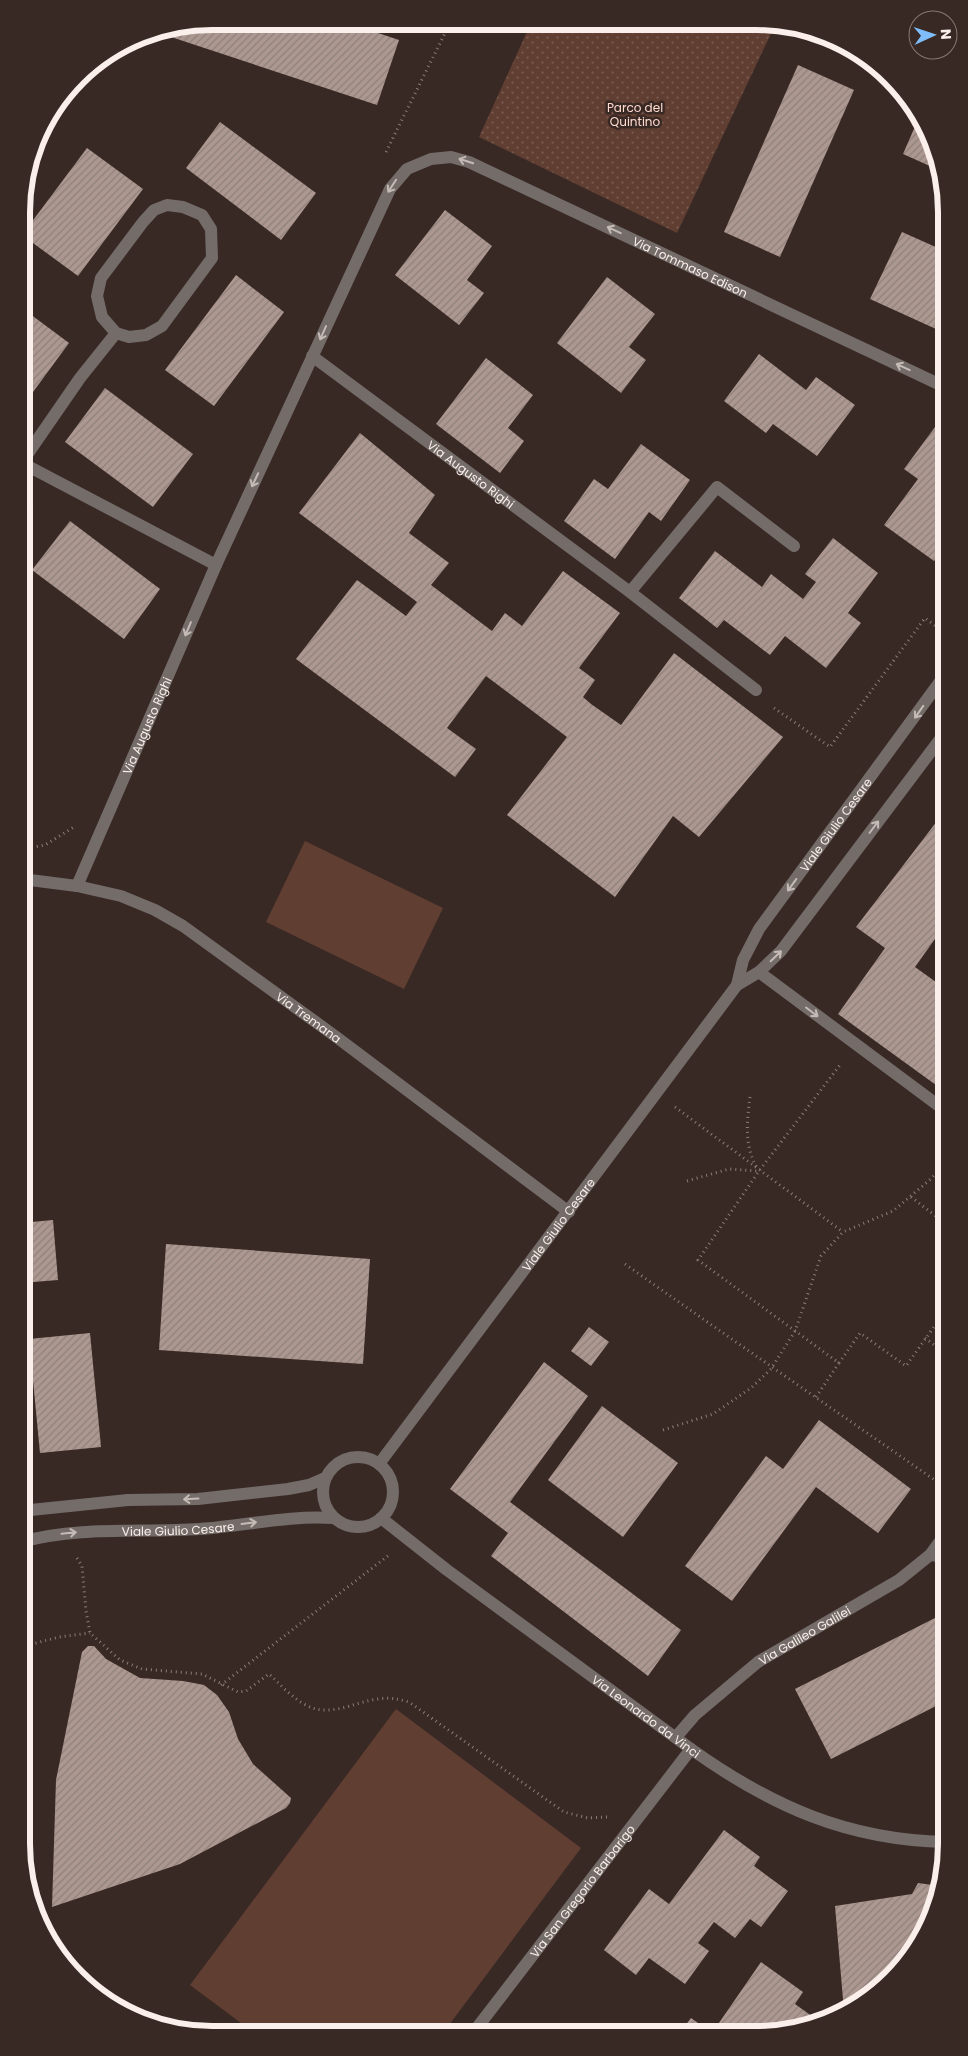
<svg xmlns="http://www.w3.org/2000/svg" width="968" height="2056" viewBox="0 0 968 2056" font-family="Poppins,sans-serif">
<style>
.grass{fill:#613e32}
.park{fill:url(#park-dots)}
.building{fill:url(#building-hatch)}
.lines{fill:none;stroke-linecap:round;stroke-linejoin:round}
.path{stroke:#8b7d78;stroke-width:3;stroke-dasharray:1 4;stroke-linecap:butt}
.minor{stroke:#746c69;stroke-width:12}
.oneway{stroke:#c4bbb7}
.labels{text-anchor:middle;dominant-baseline:central;stroke-width:5;stroke-linejoin:round;paint-order:stroke}
.park-label{font-size:12px;fill:#ffdace;stroke:#392924}
.street-label{font-size:12px;fill:#faefeb;stroke:#392924}
.rim{fill:none;stroke:#faefeb;stroke-width:6}
</style>
<defs>
<pattern id="park-dots" width="8" height="8" patternUnits="userSpaceOnUse" patternTransform="scale(1.25)"><rect width="8" height="8" fill="#613e32"/><path d="M2 2h.1M6 6h.1" fill="none" stroke="#795a50" stroke-width="1.8" stroke-linecap="round"/></pattern>
<pattern id="building-hatch" width="6" height="6" patternUnits="userSpaceOnUse" patternTransform="scale(1.25)"><rect width="6" height="6" fill="#ac9891"/><path d="M-1 1l2-2M0 6l6-6M5 7l2-2" fill="none" stroke="#8f807a"/></pattern>
</defs>
<rect width="100%" height="100%" fill="#392924"/>
<g class="grass">
<polygon points="305,841 443,908 404,989 266,922"/>
<polygon points="396,1709 581,1848 443,2033 253,2032 190,1985"/>
</g>
<polygon class="park" points="531,23 775,25 677,233 479,137"/>
<g class="building">
<polygon points="212,21 345,22 399,40 377,105 165,35 167,30"/>
<polygon points="798,65 854,90 780,257 724,232"/>
<polygon points="920,115 940,162 941,171 903,154"/>
<polygon points="220,122 316,193 281,240 186,168"/>
<polygon points="87,148 143,189 78,276 22,235"/>
<polygon points="445,210 492,246 467,280 484,293 459,325 395,275"/>
<polygon points="902,232 947,252 947,334 870,299"/>
<polygon points="236,275 284,312 214,406 165,370"/>
<polygon points="607,277 655,314 629,347 646,360 621,393 557,343"/>
<polygon points="22,308 69,343 22,407"/>
<polygon points="759,354 806,390 816,377 855,405 817,456 773,424 766,433 724,401"/>
<polygon points="486,358 533,395 508,428 524,441 500,473 436,424"/>
<polygon points="105,388 193,454 153,507 65,442"/>
<polygon points="935,427 947,436 947,544 934,561 884,525 918,479 904,469"/>
<polygon points="360,433 435,495 409,533 449,563 431,585 492,631 505,613 522,626 563,571 620,613 579,668 595,680 583,697 591,704 621,725 674,653 783,737 699,837 673,816 615,897 507,815 567,737 486,676 447,728 476,749 455,777 296,659 357,580 406,616 417,602 299,513"/>
<polygon points="641,444 690,480 661,521 649,512 615,559 564,521 594,479 608,489"/>
<polygon points="70,521 160,589 124,639 32,570"/>
<polygon points="833,538 878,573 848,613 861,623 826,668 785,636 770,655 724,620 717,628 679,598 715,551 762,587 771,574 803,599 816,582 805,574"/>
<polygon points="947,808 947,922 915,967 947,990 947,1093 838,1014 885,948 856,927"/>
<polygon points="53,1220 58,1280 21,1283 21,1223"/>
<polygon points="166,1244 370,1259 363,1364 159,1350"/>
<polygon points="589,1327 609,1342 591,1366 571,1351"/>
<polygon points="90,1333 101,1447 40,1453 29,1339"/>
<polygon points="544,1362 588,1396 510,1502 681,1630 648,1676 491,1556 508,1533 450,1489"/>
<polygon points="602,1406 678,1463 623,1537 548,1480"/>
<polygon points="819,1420 911,1489 878,1533 816,1487 732,1601 685,1566 766,1456 783,1469"/>
<polygon points="935,1618 946,1640 946,1701 831,1759 795,1689"/>
<polygon points="88,1646 94,1646 106,1659 140,1678 183,1681 204,1685 217,1695 229,1712 238,1739 253,1764 291,1798 290,1803 286,1808 180,1864 52,1907 56,1780 82,1652"/>
<polygon points="724,1830 760,1857 754,1866 788,1891 761,1927 750,1919 735,1938 714,1922 698,1943 709,1951 685,1984 649,1958 636,1975 604,1950 649,1889 669,1904"/>
<polygon points="918,1883 940,1886 932,1917 900,1970 862,2003 844,2011 835,1906 912,1894"/>
<polygon points="761,1962 803,1992 795,2004 820,2022 806,2028 756,2035 679,2034 691,2018 712,2033"/>
<polygon points="555,2026 566,2034 550,2033"/>
</g>
<g class="lines">
<g class="path">
<polyline points="386,152 450,23"/>
<polyline points="774,708 830,747 925,618 941,630"/>
<polyline points="22,849 45,845 74,827"/>
<path d="M750 1097C747 1121 744 1146 757 1168"/>
<polyline points="675,1107 843,1232"/>
<polyline points="687,1181 729,1169 757,1171"/>
<polyline points="911,1197 946,1224"/>
<path d="M625 1264C732 1340 839 1413 946 1488"/>
<polyline points="925,1338 946,1354"/>
<polyline points="839,1363 860,1333 906,1366 946,1310"/>
<polyline points="816,1397 839,1363 698,1260 759,1171 840,1065"/>
<polyline points="663,1430 713,1414 751,1388 771,1369 795,1331 821,1256 843,1232 893,1211 932,1178 947,1159"/>
<path d="M77 1558 82 1566 86 1611 90 1633 120 1660 142 1669 202 1674 238 1692 246 1691 269 1674C280 1684 290 1696 304 1704 329 1719 353 1702 378 1699 389 1697 398 1699 409 1702L564 1812 588 1818 607 1817"/>
<polyline points="21,1647 59,1637 90,1633"/>
<polyline points="221,1685 389,1555"/>
</g>
<g class="minor">
<polygon points="167,205 183,207 202,215 211,229 212,258 162,326 146,335 129,337 116,333 102,317 97,296 101,278 143,222 154,210"/>
<path id="s1" d="M312 356 630 592 756 690"/>
<polyline points="22,462 80,378 116,333"/>
<polyline points="22,463 216,565"/>
<polyline points="630,592 717,487 794,546"/>
<path id="s2" d="M22 879 77 886 121 896 155 910 183 926 335 1036 569 1212"/>
<path id="s3" d="M77 886 216 565 390 189 407 169 431 159 451 157 469 162 947 388"/>
<polyline points="759,972 947,1112"/>
<polyline points="737,985 759,972 781,951 947,730"/>
<circle cx="358" cy="1492" r="35"/>
<path id="s4" d="M379 1464 737 985 743 960 759 929 947 672"/>
<polyline points="21,1511 128,1500 198,1499 288,1489 309,1485 325,1478"/>
<path id="s5" d="M381 1518 447 1570 691 1749C771 1806 847 1840 946 1842"/>
<path id="s6" d="M21 1542C81 1526 140 1533 200 1529 245 1526 288 1515 333 1518"/>
<polyline points="930,1555 946,1557"/>
<path id="s7" d="M676 1737 695 1715 758 1662 899 1580 930 1555 946 1533"/>
<path id="s8" d="M473 2033 691 1749"/>
</g>
</g>
<defs><path id="oneway-shaft" d="M-6 0H5M1.5-3L5.5 0L1.5 3" fill="none" stroke-width="1.6" stroke-linecap="round" stroke-linejoin="round" transform="scale(1.25)"/></defs>
<g class="oneway">
<use href="#oneway-shaft" transform="translate(466 161) rotate(-162)"/>
<use href="#oneway-shaft" transform="translate(392 186) rotate(123)"/>
<use href="#oneway-shaft" transform="translate(614 230) rotate(-155)"/>
<use href="#oneway-shaft" transform="translate(323 333) rotate(114)"/>
<use href="#oneway-shaft" transform="translate(903 367) rotate(-155)"/>
<use href="#oneway-shaft" transform="translate(255 480) rotate(115)"/>
<use href="#oneway-shaft" transform="translate(188 629) rotate(113)"/>
<use href="#oneway-shaft" transform="translate(919 712) rotate(125)"/>
<use href="#oneway-shaft" transform="translate(874 827) rotate(-53)"/>
<use href="#oneway-shaft" transform="translate(792 885) rotate(126)"/>
<use href="#oneway-shaft" transform="translate(776 956) rotate(-44)"/>
<use href="#oneway-shaft" transform="translate(812 1012) rotate(37)"/>
<use href="#oneway-shaft" transform="translate(191 1499) rotate(177)"/>
<use href="#oneway-shaft" transform="translate(249 1523) rotate(-7)"/>
<use href="#oneway-shaft" transform="translate(69 1533) rotate(-6)"/>
</g>
<g class="labels">
<g class="park-label">
<text x="635" y="107">Parco del<tspan x="635" dy="14">Quintino</tspan></text>
</g>
<g class="street-label">
<text stroke="none"><textPath href="#s3" startOffset="1100">Via Tommaso Edison</textPath></text>
<text stroke="none"><textPath href="#s1" startOffset="198">Via Augusto Righi</textPath></text>
<text stroke="none"><textPath href="#s3" startOffset="175">Via Augusto Righi</textPath></text>
<text stroke="none"><textPath href="#s4" startOffset="788">Viale Giulio Cesare</textPath></text>
<text stroke="none"><textPath href="#s2" startOffset="325">Via Tremana</textPath></text>
<text stroke="none"><textPath href="#s4" startOffset="299">Viale Giulio Cesare</textPath></text>
<text stroke="none"><textPath href="#s6" startOffset="158">Viale Giulio Cesare</textPath></text>
<text stroke="none"><textPath href="#s7" startOffset="165">Via Galileo Galilei</textPath></text>
<text stroke="none"><textPath href="#s5" startOffset="331">Via Leonardo da Vinci</textPath></text>
<text stroke="none"><textPath href="#s8" startOffset="179">Via San Gregorio Barbarigo</textPath></text>
</g>
</g>
<path d="M0 0H968V2056H0ZM212 30H756A182 182 0 0 1 938 212V1844A182 182 0 0 1 756 2026H212A182 182 0 0 1 30 1844V212A182 182 0 0 1 212 30Z" fill="#392924" fill-rule="evenodd"/>
<path class="rim" d="M212 30H756A182 182 0 0 1 938 212V1844A182 182 0 0 1 756 2026H212A182 182 0 0 1 30 1844V212A182 182 0 0 1 212 30Z"/>
<g transform="translate(933 35) rotate(87)"><circle r="24" fill="#392924" stroke="#867874"/>
<path d="M0-4L9 19L0 12L-9 19Z" fill="#7fbdfa"/>
<text y="-8" font-size="14" font-weight="bold" text-anchor="middle" fill="#faefeb">N</text>
</g>
</svg>
